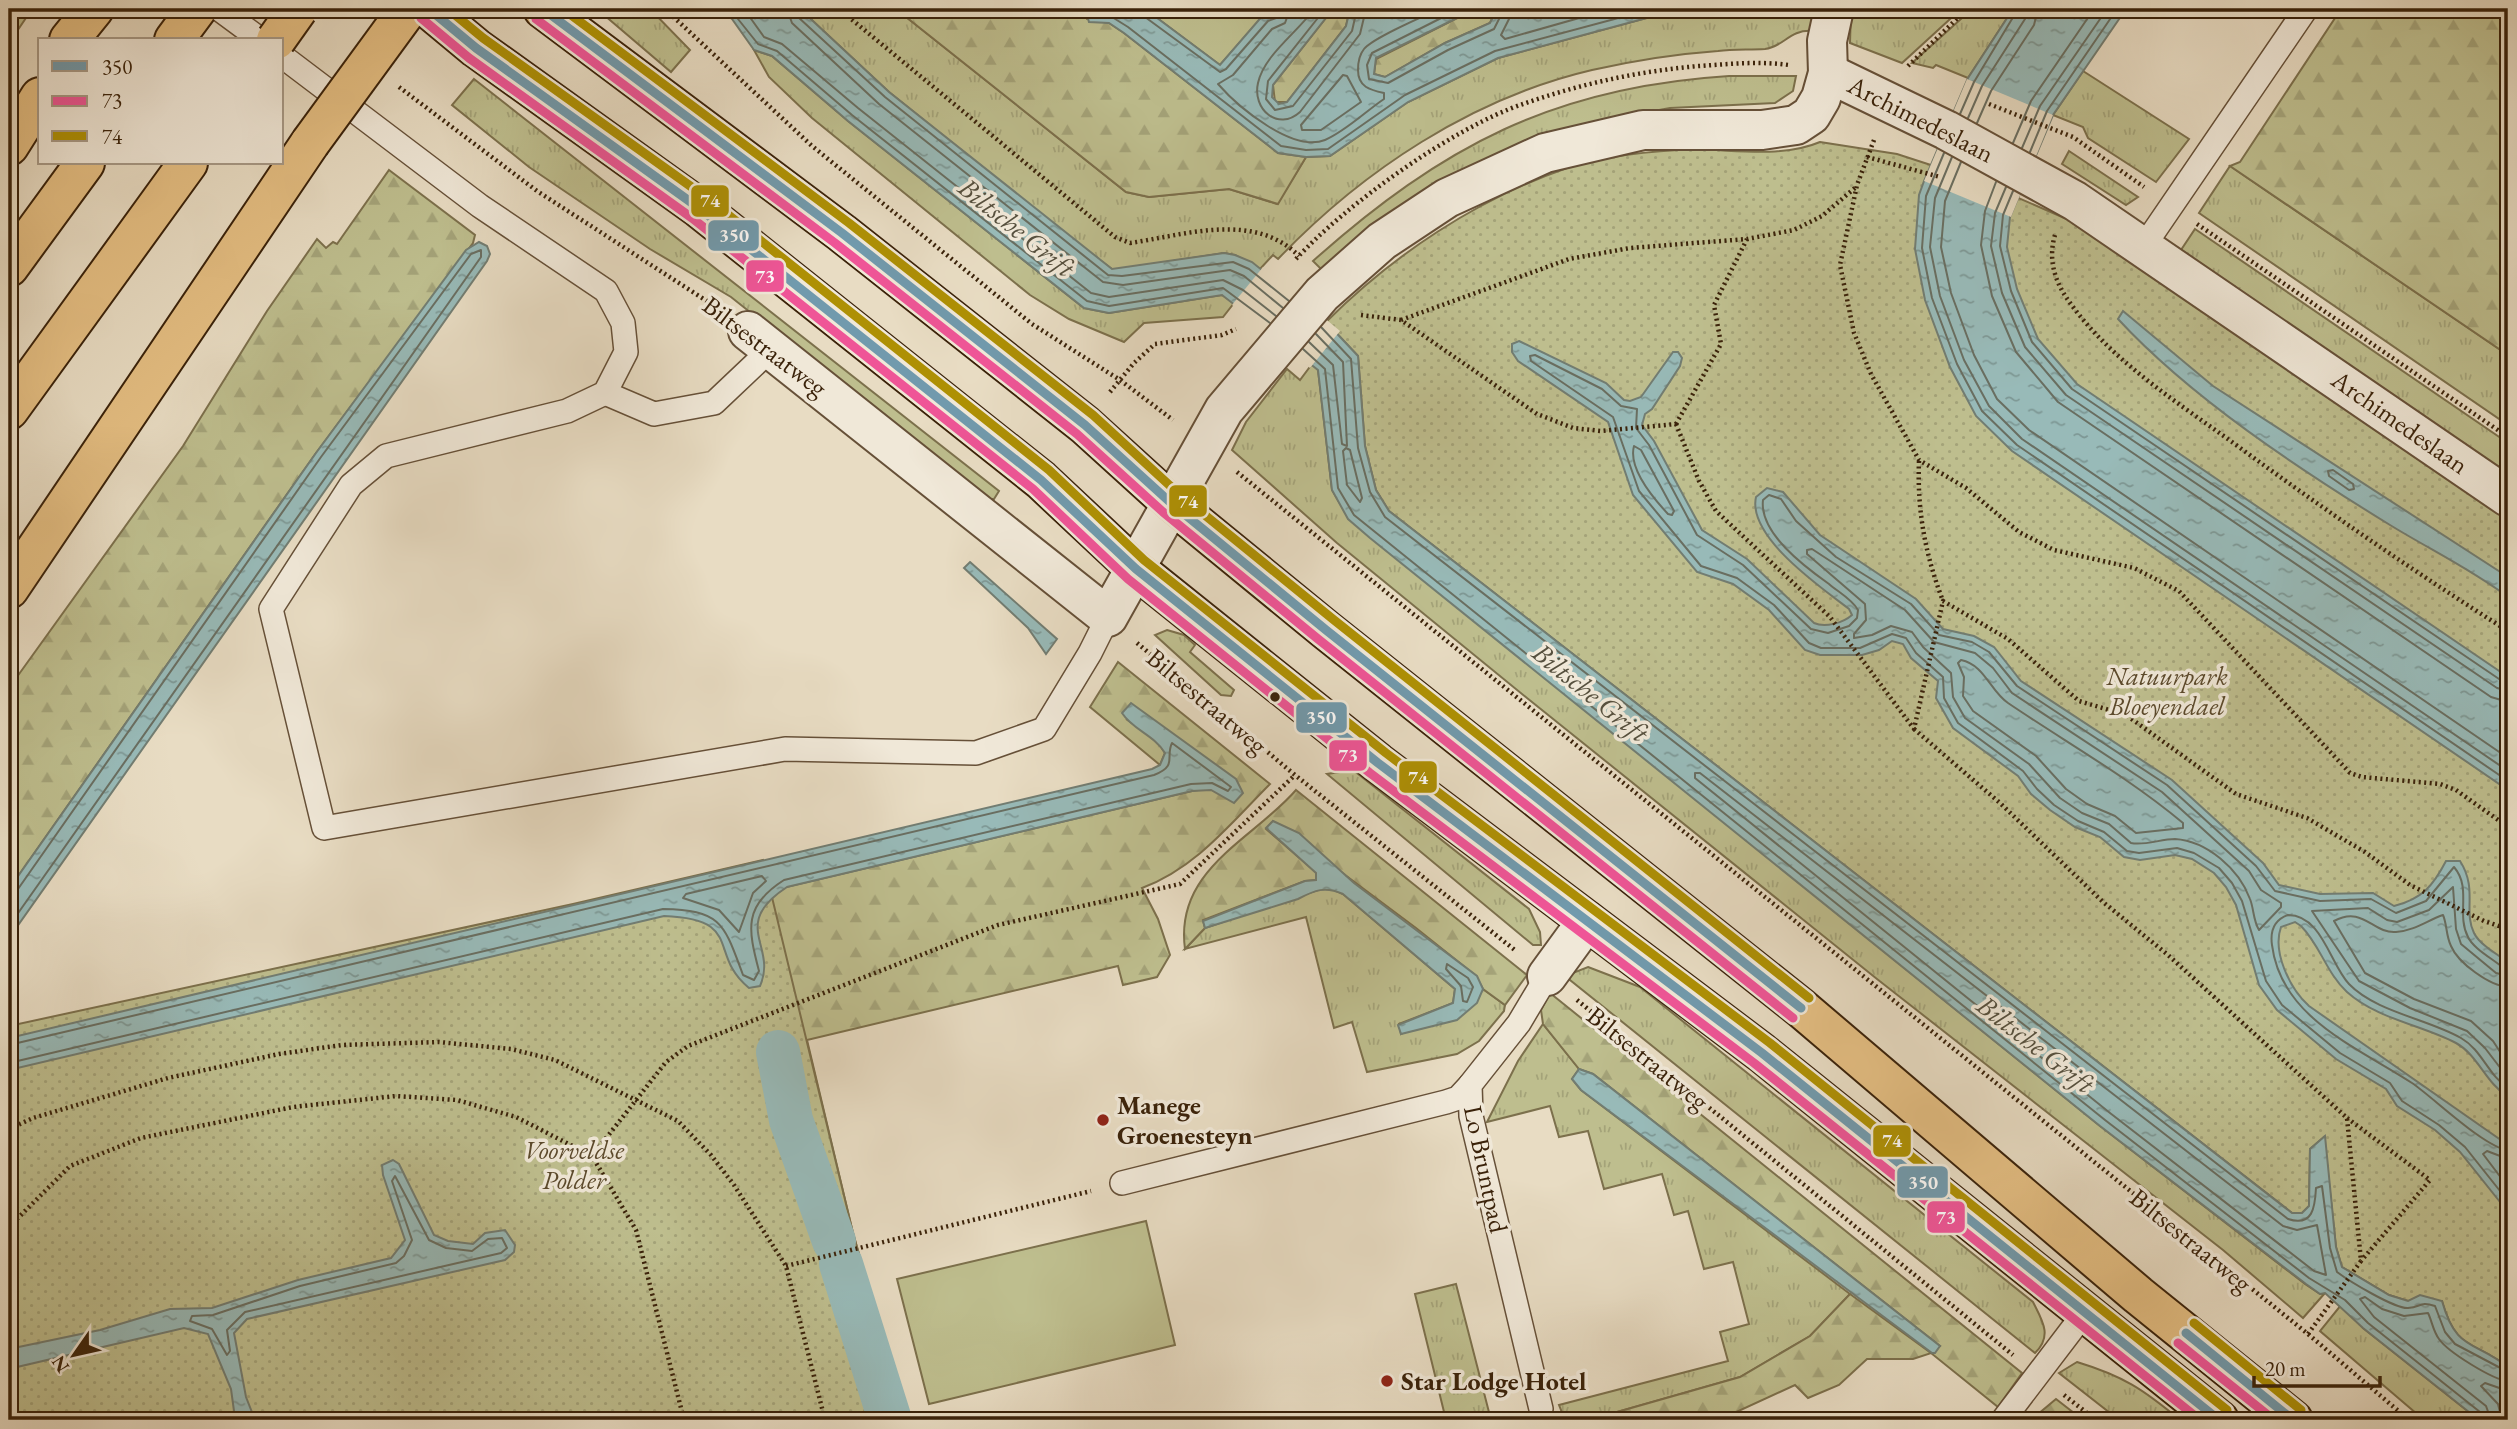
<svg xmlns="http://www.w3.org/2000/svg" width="2517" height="1429" viewBox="0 0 2517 1429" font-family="'EB Garamond',serif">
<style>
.grass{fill:url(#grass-tufts);stroke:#7c704c;stroke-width:2}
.forest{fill:url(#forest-firs);stroke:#7c704c;stroke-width:2}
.park{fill:url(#park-dots);stroke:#7c704c;stroke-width:2}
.garden{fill:#bebe8e;stroke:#7c704c;stroke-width:2}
.water{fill:url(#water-ripples);stroke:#727d72;stroke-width:2}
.pier{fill:#e8dcc3}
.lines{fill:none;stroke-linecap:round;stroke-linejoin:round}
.shore{stroke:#696e61;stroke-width:2}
.canal{stroke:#98bab8;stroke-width:44}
.lane-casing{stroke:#665038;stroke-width:26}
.street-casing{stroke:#665038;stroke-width:42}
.primary-casing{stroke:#3a220a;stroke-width:42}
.highway-casing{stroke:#3a220a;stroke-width:42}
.path{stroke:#3a220a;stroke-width:4.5;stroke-dasharray:2 3.5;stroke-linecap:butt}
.lane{stroke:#f0e8d8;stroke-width:23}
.street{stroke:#f0e8d8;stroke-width:38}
.primary{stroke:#e4be82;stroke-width:38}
.highway{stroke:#e4be82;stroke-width:38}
.highway-bridge-casing{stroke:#3a220a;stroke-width:42;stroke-linecap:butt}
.highway-bridge{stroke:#e4be82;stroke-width:38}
.bus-1-casing{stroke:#f0e8d8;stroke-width:14}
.bus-2-casing{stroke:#f0e8d8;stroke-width:14}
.bus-3-casing{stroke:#f0e8d8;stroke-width:14}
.bus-1{stroke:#719aad;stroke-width:9}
.bus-2{stroke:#ef5597;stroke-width:9}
.bus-3{stroke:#ae9004;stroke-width:9}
.bus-dot{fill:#3a220a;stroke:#f0e8d8;stroke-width:2.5}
.poi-dot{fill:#8f2418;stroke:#f0e8d8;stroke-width:2.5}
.labels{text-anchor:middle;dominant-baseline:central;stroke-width:7;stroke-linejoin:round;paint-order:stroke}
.street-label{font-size:26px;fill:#3a220a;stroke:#f0e8d8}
.park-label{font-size:26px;font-style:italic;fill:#5b492b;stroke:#f0e8d8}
.poi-label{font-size:26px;font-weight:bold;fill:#3a220a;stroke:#f0e8d8;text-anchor:start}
.water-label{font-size:28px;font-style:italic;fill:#56503e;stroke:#f0e8d8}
.line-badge{stroke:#f0e8d8;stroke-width:2.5}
.badge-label{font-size:19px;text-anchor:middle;font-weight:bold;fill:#fff}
</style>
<defs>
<pattern id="grass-tufts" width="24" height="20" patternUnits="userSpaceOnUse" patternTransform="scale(1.75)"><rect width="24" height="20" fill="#bebe8e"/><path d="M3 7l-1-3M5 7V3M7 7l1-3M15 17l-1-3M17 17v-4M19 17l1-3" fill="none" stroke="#a4a379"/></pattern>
<pattern id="forest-firs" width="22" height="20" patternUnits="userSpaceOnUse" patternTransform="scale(1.75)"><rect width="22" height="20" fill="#bebe8e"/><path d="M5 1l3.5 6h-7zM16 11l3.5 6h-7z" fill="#a4a379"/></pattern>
<pattern id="park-dots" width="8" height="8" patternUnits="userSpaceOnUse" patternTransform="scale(1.75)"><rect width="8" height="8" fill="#bebe8e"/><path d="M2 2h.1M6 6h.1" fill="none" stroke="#a4a379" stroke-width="1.8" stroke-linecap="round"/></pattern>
<pattern id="water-ripples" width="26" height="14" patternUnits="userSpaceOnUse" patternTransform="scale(1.75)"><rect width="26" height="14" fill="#98bab8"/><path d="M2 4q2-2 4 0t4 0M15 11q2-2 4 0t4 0" fill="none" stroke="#7d9794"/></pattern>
</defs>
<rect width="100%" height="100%" fill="#e8dcc3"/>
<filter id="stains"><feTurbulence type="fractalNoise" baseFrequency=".00286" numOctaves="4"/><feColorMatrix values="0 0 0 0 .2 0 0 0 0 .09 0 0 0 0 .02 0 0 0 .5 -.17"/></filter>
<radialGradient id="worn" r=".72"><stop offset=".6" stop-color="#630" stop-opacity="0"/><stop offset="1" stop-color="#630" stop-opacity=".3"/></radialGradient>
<g class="grass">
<polygon points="597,9 650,9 690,50 671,72"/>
<path d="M800 9H896L1126 192 1149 197 1229 189 1277 204 1306 157 1330 156 1408 102 1498 58 1654 16 1725 9H1819L1813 31C1789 29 1784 47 1765 49 1749 50 1733 49 1718 51 1676 54 1632 61 1592 70 1472 98 1362 171 1278 259L1273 255 1260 269 1235 255 1224 253 1121 269H1112L1082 247 889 92Z"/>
<polygon points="1851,9 1961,9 1902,63 1850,43"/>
<polygon points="1972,9 2013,9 1968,78 1936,65 1933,68 1912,63"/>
<polygon points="754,50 772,56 848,121 1084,308 1109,313 1222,295 1234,303 1223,317 1144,323 1124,342 1069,319 1030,295 812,118 769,77"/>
<polygon points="2083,71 2189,139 2156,182 2088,138 2083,127 2053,115"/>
<path d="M1729 76H1796L1793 91 1775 103 1670 108 1621 117 1353 242 1321 269 1313 261C1442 146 1554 87 1729 76Z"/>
<polygon points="474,79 999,491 994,499 985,499 731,297 650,249 529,167 452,105"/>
<polygon points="2069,151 2138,197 2126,205 2062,164"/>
<polygon points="2230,166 2508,355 2508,425 2199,213"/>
<polygon points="2195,229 2508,443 2508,477 2181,250"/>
<polygon points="1312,364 1318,370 1332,490 1349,519 2100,1126 2305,1284 2320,1294 2325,1293 2303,1318 2223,1250 1877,979 1527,698 1337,543 1232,450 1246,422 1287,369 1300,380"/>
<polygon points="1167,630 1184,635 1195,645 1190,652 1234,690 1231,696 1221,695 1155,635"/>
<polygon points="1353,770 1529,909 1540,932 1541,945 1533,945 1327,774"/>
<polygon points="1327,887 1343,894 1455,989 1453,1003 1399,1024 1401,1034 1477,998 1483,989 1505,1005 1504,1011 1479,1041 1457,1054 1367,1072 1352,1022 1334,1028 1306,917 1185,949 1205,928"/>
<path d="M1588 967 1640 987 2033 1302C2042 1320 2053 1336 2035 1353L1565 976Z"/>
<polygon points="1543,1024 1579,1069 1572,1079 1581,1090 1850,1294 1810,1336 1740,1377 1589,1420 1565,1420 1559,1405 1728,1361 1720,1332 1749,1324 1733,1262 1704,1269 1688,1211 1674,1215 1662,1174 1604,1189 1588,1131 1559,1137 1550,1106 1487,1122 1518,1061"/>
<polygon points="1456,1284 1491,1420 1446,1420 1415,1294"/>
<polygon points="2341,1305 2363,1328 2479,1420 2424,1420 2320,1331"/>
<path d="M2077 1362C2123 1376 2143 1389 2180 1420H2119L2059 1373Z"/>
</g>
<g class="forest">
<polygon points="9,9 32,9 9,43"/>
<polygon points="896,9 1085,9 1087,19 1109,23 1124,33 1278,153 1306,157 1278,204 1229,189 1149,197 1126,192"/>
<polygon points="1333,9 1350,9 1346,26 1287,102 1275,102 1273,85"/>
<polygon points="1475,9 1490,9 1494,14 1490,23 1445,43 1385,77 1374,74 1376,59"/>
<polygon points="2341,9 2508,9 2508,355 2230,166 2240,162"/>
<polygon points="389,170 475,235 473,243 316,453 9,889 9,688 183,446 267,311 317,239 326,248 333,242 337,244"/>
<path d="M1118 662 1270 784C1231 823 1196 868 1142 888L1158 919 1170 955 1157 977 1123 985 1118 966 807 1040 853 1233 906 1420 9 1070 767 900 786 887 1192 791 1204 789 1242 793 1126 719 1157 741 1165 753 1160 765 1090 707Z"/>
<path d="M1296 790 1527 975 1505 1005 1483 989 1476 976 1416 928 1273 821 1266 829 1317 873 1316 880 1305 881 1203 920 1205 928 1185 949C1174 869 1254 839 1296 790Z"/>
<polygon points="1550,993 2022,1373 1998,1407 1931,1353 1913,1359 1867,1359 1839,1385 1808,1398 1795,1385 1719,1420 1589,1420 1740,1377 1810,1336 1850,1294 1931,1353 1940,1346 1593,1074 1579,1069 1543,1024 1541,1010"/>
<polygon points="2056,1399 2083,1420 2031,1420"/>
</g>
<g class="park">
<path d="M1820 142 1897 154 1977 180 2069 220 2508 515V1367C2473 1340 2456 1351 2442 1301H2408L2389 1295 2342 1267 2336 1247 2324 1137 2310 1149 2309 1206 2302 1213H2292L1389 511 1376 490 1365 446 1358 356 1326 322C1393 255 1477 199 1567 168 1597 157 1646 152 1678 150 1723 147 1778 160 1820 142Z"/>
<polygon points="763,860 853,1233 906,1420 9,1420 9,1026 573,904"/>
</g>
<g class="garden">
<polygon points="1145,9 1285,9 1264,15 1220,65"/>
<polygon points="1146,1221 1175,1345 929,1404 897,1279"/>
</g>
<g class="water">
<path d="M719 9H800L889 92 1112 269 1224 253 1235 255 1252 262 1326 322 1358 356 1365 446 1376 490 1389 511 2292 1213H2302L2309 1206 2310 1149 2325 1136 2336 1247 2342 1267 2389 1295 2408 1301 2420 1295 2442 1301C2456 1351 2473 1340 2508 1367V1420H2479L2363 1328 2325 1293 2320 1294 2306 1284 2100 1126 1370 538 1348 519 1332 490 1318 370 1222 295 1109 313 1084 308 848 121 772 56 754 50 732 19Z"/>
<polygon points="1085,9 1145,9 1220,65 1264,14 1285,9 1333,9 1273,85 1272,97 1279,104 1287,102 1346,26 1350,9 1475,9 1376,58 1374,74 1385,77 1445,43 1490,23 1494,15 1490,9 1725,9 1654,16 1498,58 1408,102 1330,156 1306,157 1278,153 1124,33 1109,23 1089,22"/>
<polygon points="2013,9 2126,9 2053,115 2010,217 2007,247 2017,289 2038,339 2077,384 2508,677 2508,790 2012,451 1976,416 1950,367 1925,300 1915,249 1919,195 1924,181 1968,78"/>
<polygon points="479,242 487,246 490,254 487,261 9,938 9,889 316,453 466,250"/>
<path d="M2123 311 2213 386 2508 577V597C2471 569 2429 549 2390 525 2299 469 2191 398 2118 319Z"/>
<path d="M1519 341 1606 383 1624 400 1630 401 1641 397 1673 352H1678L1682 358 1680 366 1652 409 1645 414 1642 425 1654 441 1702 530 1747 559 1814 623C1825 628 1843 623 1852 615L1849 609C1822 588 1747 537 1756 497L1767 488 1783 492 1820 535 1916 599 1943 629 1974 636 1994 647 2021 681 2172 780 2263 863 2279 885 2320 894 2373 893 2394 906C2422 899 2433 886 2446 861H2460C2478 889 2463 911 2474 933 2479 944 2498 955 2508 962V1097C2485 1082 2478 1055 2456 1043 2422 1025 2377 1019 2347 992 2327 974 2320 945 2301 926L2295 922 2281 927C2272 952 2290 989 2309 1006L2508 1145V1212L2460 1152 2435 1130 2397 1106 2386 1089 2336 1059 2277 1010 2259 985 2236 905 2226 887 2214 873 2192 859 2175 855 2140 860 2124 857 2100 837 2075 827 2050 810 2031 794 2018 776 1953 728 1936 698 1938 681 1911 658 1903 644 1892 641 1879 650 1862 655H1820L1805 650 1769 610 1733 584 1697 572 1633 495 1608 422 1518 361 1512 352V344Z"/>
<polygon points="970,562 1057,639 1046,654 1028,628 964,568"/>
<path d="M1131 703 1236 779 1243 793 1234 803 1211 790 1192 791 787 887C729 925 778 946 760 986L749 988C707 954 745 919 664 916L9 1070V1038L1152 769 1160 765 1165 753C1154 735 1133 730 1122 713Z"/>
<path d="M1273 821 1299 833 1354 883 1477 976 1483 989 1477 1003 1457 1020 1401 1034 1398 1025 1453 1003 1455 989 1343 894C1325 886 1315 890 1298 899L1205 928 1203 921 1305 881 1316 880V873L1266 828Z"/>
<polygon points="1579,1069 1593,1074 1940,1346 1935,1353 1932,1353 1581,1090 1572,1079"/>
<polygon points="393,1160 399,1164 434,1235 448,1241 473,1244 485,1233 505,1230 515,1245 514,1252 505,1260 247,1319 234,1333 246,1397 255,1420 226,1420 234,1411 231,1389 208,1334 184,1328 17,1367 9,1349 100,1330 170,1309 212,1308 298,1280 391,1258 405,1240 383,1175 382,1165"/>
</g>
<g class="pier">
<polygon points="1967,79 2053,115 2011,217 1924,181"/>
<polygon points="1263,267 1340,331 1310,368 1232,305"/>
</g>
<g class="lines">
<g class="shore">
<polyline points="730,9 758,44 777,51 852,115 1087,301 1109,306 1223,288 1270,323"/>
<polyline points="744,9 764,37 782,44 858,108 1091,293 1109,297 1223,280 1243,290 1276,316"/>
<polyline points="787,9 792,23 879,104 1103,282 1123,285 1230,270 1244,276 1283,308"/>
<polyline points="796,9 798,17 885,97 1108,275 1122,276 1233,262 1249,269 1289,301"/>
<polyline points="1093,9 1095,16 1112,17 1128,27 1281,146 1306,150 1328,149 1405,95 1495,51 1652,9"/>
<polyline points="1142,9 1145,17 1220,72 1226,69 1268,21 1279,17 1281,9"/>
<path d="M1290 9 1285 23 1272 29 1233 75 1218 84C1238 107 1293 153 1325 140 1346 131 1366 111 1384 99V93C1370 90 1358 87 1358 70 1358 63 1360 54 1364 49 1374 37 1423 17 1439 9"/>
<path d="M1314 9C1298 32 1264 55 1258 83 1252 109 1278 132 1300 112L1360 34 1366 9"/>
<polyline points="1325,9 1268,81 1266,99 1275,110 1293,106 1352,31 1357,9"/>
<polyline points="1459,9 1372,53 1367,65 1369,79 1388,83 1448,50 1494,29 1500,17 1498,9"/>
<polyline points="1508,9 1509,19 1501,35 1505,39 1611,9"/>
<polygon points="1343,75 1347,76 1361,102 1321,130 1302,130 1301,125"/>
<polyline points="1960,114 1974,82 2018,9"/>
<polyline points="1968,118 1982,86 2025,19 2027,9"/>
<polyline points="1977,123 1991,91 2034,25 2038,9"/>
<polyline points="2013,143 2031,101 2094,9"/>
<polyline points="2022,148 2040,106 2107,9"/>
<polyline points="2030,152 2047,111 2117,9"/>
<polyline points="1944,153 1926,196 1922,248 1932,298 1957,364 1982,411 2017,445 2508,781"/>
<polyline points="1952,157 1935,198 1930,247 1940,296 1964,360 1989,406 2022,439 2508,771"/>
<polyline points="1961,162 1945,201 1941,247 1951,293 1974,355 1997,399 2029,430 2508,758"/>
<polyline points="1996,182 1985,211 1981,245 1992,296 2016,352 2058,402 2491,697 2508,702"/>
<polyline points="2006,187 1995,213 1991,246 2002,293 2025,347 2066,395 2497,688 2508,691"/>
<polyline points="2013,191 2003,215 2000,246 2011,291 2032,342 2072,389 2502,681 2508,682"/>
<path d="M1321 327 1351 359 1358 448 1370 492 1385 517 2288 1219C2313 1227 2315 1207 2316 1188L2322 1186 2330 1248 2337 1272C2349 1281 2395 1309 2408 1308 2422 1307 2419 1301 2435 1306L2445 1332 2455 1344 2508 1372"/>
<polyline points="1309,342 1333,365 1342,444 1347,446 1343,362 1316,334"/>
<polyline points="1303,349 1325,369 1338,488 1354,515 2105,1120 2309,1278 2345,1300 2368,1323 2480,1412 2483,1420"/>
<path d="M1634 446 1641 450 1674 511 1672 515 1668 514C1654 499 1628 468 1634 446Z"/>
<polygon points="1346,448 1350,450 1362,498 1360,502 1347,485 1343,451"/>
<polygon points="2333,470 2353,484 2354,489 2349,490 2329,476 2328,471"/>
<path d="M1812 549 1905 610 1934 642 1975 653 1993 668 2012 693 2162 792 2249 871 2261 890 2281 903V907L2259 930C2253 920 2254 909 2250 899 2239 869 2207 841 2175 839 2161 839 2144 846 2131 843L2109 824 2082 813 2060 798 2029 764 1965 718 1953 697 1951 673 1923 647 1912 632 1891 626 1872 635 1854 638V634L1866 620 1865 604 1807 554V550Z"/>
<path d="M1961 660C1985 665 1990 691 2008 703 2067 743 2128 777 2183 823V828L2136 833 2115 816 2087 804 2066 789 2036 756 1973 711 1963 696 1964 677 1958 663Z"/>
<polygon points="1695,773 1700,773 2283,1226 2297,1230 2317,1225 2326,1275 2314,1271 2110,1113 1695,778"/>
<polygon points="762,876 766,881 753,893 739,932 719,910 683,898 686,894"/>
<polyline points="9,892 18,889 321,457 471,254 481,250 481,257 9,926"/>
<polygon points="1447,964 1468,978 1473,987 1467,1002 1463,1001 1461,986 1446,969"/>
<path d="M2508 968 2501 966C2491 958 2473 948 2468 937 2456 914 2472 888 2454 867L2426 901 2396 913 2371 899 2320 901 2275 891 2256 866 2167 785 2017 686 1989 652 1972 642 1939 635 1911 604 1836 557 1796 521 1781 499 1769 495 1763 500C1759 533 1805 567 1829 584 1838 592 1852 599 1858 610L1857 618 1849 626 1828 633 1811 629 1743 565 1697 535 1649 445 1636 428 1637 409 1621 406 1602 389 1535 355 1530 356 1531 361 1613 417 1639 491 1701 566 1737 578 1774 605 1809 643 1821 648H1860L1892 634 1906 638 1916 653 1943 677 1944 698 1958 723 2023 771 2037 789 2054 805 2078 821 2104 832 2127 851 2139 853 2177 848 2194 853 2219 868 2232 883 2242 901 2266 981 2282 1005 2340 1053 2390 1083 2402 1101 2439 1125 2465 1147 2508 1201"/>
<polyline points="2508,976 2496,973 2461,944 2456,929 2453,887 2429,910 2397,922 2387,920 2368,908 2312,911 2359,981 2410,1008 2467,1031 2485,1048 2508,1078"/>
<path d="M2508 987C2490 986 2458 963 2451 946 2446 936 2447 924 2443 915 2428 920 2414 931 2396 932 2373 934 2363 905 2334 921L2365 973 2414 999 2471 1021 2493 1041 2508 1064"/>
<path d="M9 1045 1154 775C1178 766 1165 757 1172 743L1231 787 1228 791 1212 783 1191 784 784 880C743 906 748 929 759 971L754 980 743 975C724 924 722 910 663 909L9 1063"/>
<path d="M2508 1088C2488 1075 2482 1050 2461 1038 2428 1019 2376 1012 2349 984 2330 964 2322 915 2288 915 2274 920 2270 931 2272 945 2281 1018 2357 1047 2412 1083 2434 1098 2485 1148 2508 1150"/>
<polyline points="2508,1159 2487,1151 2483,1154 2508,1187"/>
<polygon points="395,1176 429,1240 446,1248 472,1251 488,1239 502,1238 507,1248 501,1253 245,1312 227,1330 230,1351 227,1355 212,1329 190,1321 192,1316 213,1315 300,1286 396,1263 404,1256 412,1240 392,1181"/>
<path d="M2491 1420 2486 1406 2374 1317 2360 1299 2365 1297 2382 1309 2404 1316 2428 1313C2432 1321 2433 1331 2439 1339 2448 1352 2493 1380 2508 1381"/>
<polyline points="2502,1420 2498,1404 2481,1386 2485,1383 2508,1391"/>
</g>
<g class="canal">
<polyline points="778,1052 791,1120 834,1241"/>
<polyline points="841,1264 890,1420"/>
</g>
<defs>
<g id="lane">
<polyline points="219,9 261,40"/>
<polyline points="282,56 480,206 606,291 623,323 626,352 605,393 567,411 386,456 351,485 271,609 324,828 785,749 976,753 1044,729 1090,653 1108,617"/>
<polyline points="2144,246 2306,9"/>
<polyline points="605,393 654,414 714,403 771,349"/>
<polyline points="1122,1183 1446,1102 1458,1098 1470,1085"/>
<polyline points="1541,1409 1471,1116 1470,1085 1519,1023 1547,976"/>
<polyline points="2003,1420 2086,1311"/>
</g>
<g id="street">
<polyline points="1828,73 1946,130 2075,201 2508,497"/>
<polyline points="748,331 1108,617 1224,410 1322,294 1382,241 1447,198 1545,153 1643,130 1762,130 1796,125 1811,115 1821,98 1828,73 1827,41 1834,9"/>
<polyline points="1547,976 1587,921"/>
</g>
<g id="primary">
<polyline points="429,9 476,48 699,208 1041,480 1136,569 1378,763 1762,1053 2219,1420"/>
<polyline points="543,9 842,233 1085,425 1171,503 1326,630 1801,1008 2138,1295 2293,1420"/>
</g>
<g id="highway">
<polyline points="69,40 94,9"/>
<polyline points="174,40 197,9"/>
<polyline points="9,146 40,97"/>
<polyline points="9,267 85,163"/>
<polyline points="9,410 188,163"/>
<polyline points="9,589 310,143"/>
</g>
</defs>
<use href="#lane" class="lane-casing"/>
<use href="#street" class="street-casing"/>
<use href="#primary" class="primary-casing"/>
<use href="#highway" class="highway-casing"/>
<g class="path">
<polyline points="665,9 812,146 1032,324 1120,380 1173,420"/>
<path d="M839 9 1115 237 1130 243C1185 235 1254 211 1299 256"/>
<polyline points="1908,66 1967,9"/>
<polyline points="399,87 537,191 716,307"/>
<polyline points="1989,104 2073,137 2144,187"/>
<polyline points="1874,140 1857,185 1840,265 1854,333 1871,374 1919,460 1966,488 2019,532 2054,550 2134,568 2179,591 2350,773 2362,777 2440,784 2456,790 2508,827"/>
<polyline points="1867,157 1940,177"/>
<polyline points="2197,224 2508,437"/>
<path d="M2055 235C2048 258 2054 280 2068 300 2109 359 2174 400 2232 442 2322 508 2413 571 2508 631"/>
<path d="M1296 259C1345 205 1454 127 1523 104 1580 84 1639 71 1699 66 1729 64 1759 61 1789 65"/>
<polyline points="1361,315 1401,320 1537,414 1573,428 1601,431 1676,424"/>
<polyline points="1401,320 1569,259 1630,248 1747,239 1794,230 1822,216 1856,187"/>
<polyline points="1110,392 1134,363 1155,344 1222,335 1236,329"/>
<polyline points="1676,424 1699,481 1716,511 1830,617 1914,729 1943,601 2008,639 2079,701 2126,715 2236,794 2307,818 2365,852 2410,885 2484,921 2508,929"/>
<polyline points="1676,424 1721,344 1714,305 1747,239"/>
<path d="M1919 461C1917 510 1925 554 1943 601"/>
<polyline points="1237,472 2308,1334 2409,1420"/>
<polyline points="1137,643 1295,775 1516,951"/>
<polyline points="1914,729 2000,803 2103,902 2168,955 2347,1118 2361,1261 2308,1334"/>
<polyline points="1577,1000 2013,1355"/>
<polyline points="2347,1118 2430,1180 2361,1261"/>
<polyline points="9,1129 33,1118 168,1078 279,1054 342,1045 439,1042 511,1049 555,1060 678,1121 711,1155 734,1185 786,1266 825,1420"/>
<polyline points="592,1156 666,1062 688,1046 998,925 1180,884 1295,775"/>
<polyline points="9,1227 70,1166 141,1138 293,1107 396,1096 457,1100 516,1117 592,1156 636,1230 684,1420"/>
<polyline points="786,1266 1091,1191"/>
<polyline points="2064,1395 2096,1420"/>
</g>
<use href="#lane" class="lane"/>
<use href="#street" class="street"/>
<use href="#primary" class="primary"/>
<use href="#highway" class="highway"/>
<defs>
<g id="highway-bridge">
<polyline points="276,40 298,9"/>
<polyline points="310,143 408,9"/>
</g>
</defs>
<use href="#highway-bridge" class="highway-bridge-casing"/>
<use href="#highway-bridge" class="highway-bridge"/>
<defs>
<g id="bus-1">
<polyline points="429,9 476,48 699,208 1041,480 1136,569 1378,763 1762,1053 2219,1420"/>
<polyline points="543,9 842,233 1085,425 1171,503 1326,630 1801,1008"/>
<polyline points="2186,1333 2293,1420"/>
</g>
<g id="bus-2">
<polyline points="421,18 469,58 692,218 1033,489 1128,579 1370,773 1754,1063 2200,1420"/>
<polyline points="536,19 835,243 1077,434 1163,512 1318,639 1793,1018"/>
<polyline points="2178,1343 2274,1420"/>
</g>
<g id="bus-3">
<polyline points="448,9 483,38 707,198 1049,470 1144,560 1386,753 1770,1043 2227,1410"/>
<polyline points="563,9 849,223 1093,415 1179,494 1334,620 1809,998"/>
<polyline points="2194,1323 2301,1410"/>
</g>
</defs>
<use href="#bus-1" class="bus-1-casing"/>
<use href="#bus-2" class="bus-2-casing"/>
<use href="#bus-3" class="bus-3-casing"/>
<use href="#bus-1" class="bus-1"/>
<use href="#bus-2" class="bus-2"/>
<use href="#bus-3" class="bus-3"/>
</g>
<circle class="bus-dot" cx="1275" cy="697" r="6"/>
<g class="poi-dot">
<circle cx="1103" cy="1120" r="7"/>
<circle cx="1387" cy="1381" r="7"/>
</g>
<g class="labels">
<g class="street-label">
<text transform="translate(1921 119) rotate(27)">Archimedeslaan</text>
<text transform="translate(765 346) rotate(37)">Biltsestraatweg</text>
<text transform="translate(2400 422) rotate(35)">Archimedeslaan</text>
<text transform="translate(1207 701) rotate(40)">Biltsestraatweg</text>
<text transform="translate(1648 1058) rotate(39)">Biltsestraatweg</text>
<text transform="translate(1486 1169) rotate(78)">Lo Bruntpad</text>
<text transform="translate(2191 1240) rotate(39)">Biltsestraatweg</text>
</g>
<g class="park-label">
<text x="2167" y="676">Natuurpark<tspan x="2167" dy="30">Bloeyendael</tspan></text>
<text x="574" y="1150">Voorveldse<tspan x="574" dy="30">Polder</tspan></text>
</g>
<g class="poi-label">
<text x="1117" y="1105">Manege<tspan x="1117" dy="30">Groenesteyn</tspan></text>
<text x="1401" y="1381">Star Lodge Hotel</text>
</g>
<g class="water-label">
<text transform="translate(1017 227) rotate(39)">Biltsche Grift</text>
<text transform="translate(1591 692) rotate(39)">Biltsche Grift</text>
<text transform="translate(2036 1044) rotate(38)">Biltsche Grift</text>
</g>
</g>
<g class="line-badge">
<rect x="690" y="184" width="40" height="34" rx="7" fill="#ae9004"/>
<rect x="707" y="219" width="53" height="33" rx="7" fill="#719aad"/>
<rect x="745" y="259" width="40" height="34" rx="7" fill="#ef5597"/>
<rect x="1168" y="484" width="40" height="34" rx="7" fill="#ae9004"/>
<rect x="1295" y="701" width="53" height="33" rx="7" fill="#719aad"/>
<rect x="1328" y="739" width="40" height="33" rx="7" fill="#ef5597"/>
<rect x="1398" y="760" width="40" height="34" rx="7" fill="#ae9004"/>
<rect x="1872" y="1124" width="40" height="34" rx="7" fill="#ae9004"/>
<rect x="1896" y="1165" width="53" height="34" rx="7" fill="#719aad"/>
<rect x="1926" y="1200" width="40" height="34" rx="7" fill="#ef5597"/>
</g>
<g class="badge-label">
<text x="710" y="207">74</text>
<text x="734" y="242">350</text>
<text x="765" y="283">73</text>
<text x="1188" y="508">74</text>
<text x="1321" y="724">350</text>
<text x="1348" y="762">73</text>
<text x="1418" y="784">74</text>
<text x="1892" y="1147">74</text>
<text x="1923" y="1189">350</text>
<text x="1946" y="1224">73</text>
</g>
<rect width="2517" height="1429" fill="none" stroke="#e8dcc3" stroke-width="35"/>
<rect x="10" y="10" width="2496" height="1408" fill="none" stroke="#3a220a" stroke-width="3.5"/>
<rect x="18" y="18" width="2482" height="1394" fill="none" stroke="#3a220a" stroke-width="2"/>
<rect x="38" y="38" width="245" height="126" fill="#f0e8d8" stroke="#a79986" stroke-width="2"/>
<rect x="52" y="61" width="35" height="10" fill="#719aad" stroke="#a79986" stroke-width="2"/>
<text x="102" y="74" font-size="21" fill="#3a220a">350</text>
<rect x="52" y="96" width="35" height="10" fill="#ef5597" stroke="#a79986" stroke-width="2"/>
<text x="102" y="108" font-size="21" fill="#3a220a">73</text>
<rect x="52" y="131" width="35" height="10" fill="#ae9004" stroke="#a79986" stroke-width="2"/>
<text x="102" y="144" font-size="21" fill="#3a220a">74</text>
<g transform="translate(74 1355) rotate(236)" stroke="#f0e8d8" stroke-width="5" paint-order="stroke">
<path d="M0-5L12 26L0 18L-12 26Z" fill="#3a220a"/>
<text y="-10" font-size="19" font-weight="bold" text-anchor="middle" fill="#3a220a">N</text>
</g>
<path d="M2254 1376v10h126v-10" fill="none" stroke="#3a220a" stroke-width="3.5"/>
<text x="2265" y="1376" font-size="21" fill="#3a220a" stroke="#f0e8d8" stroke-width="5" paint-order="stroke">20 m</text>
<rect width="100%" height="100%" filter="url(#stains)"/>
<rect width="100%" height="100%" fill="url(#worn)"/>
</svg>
